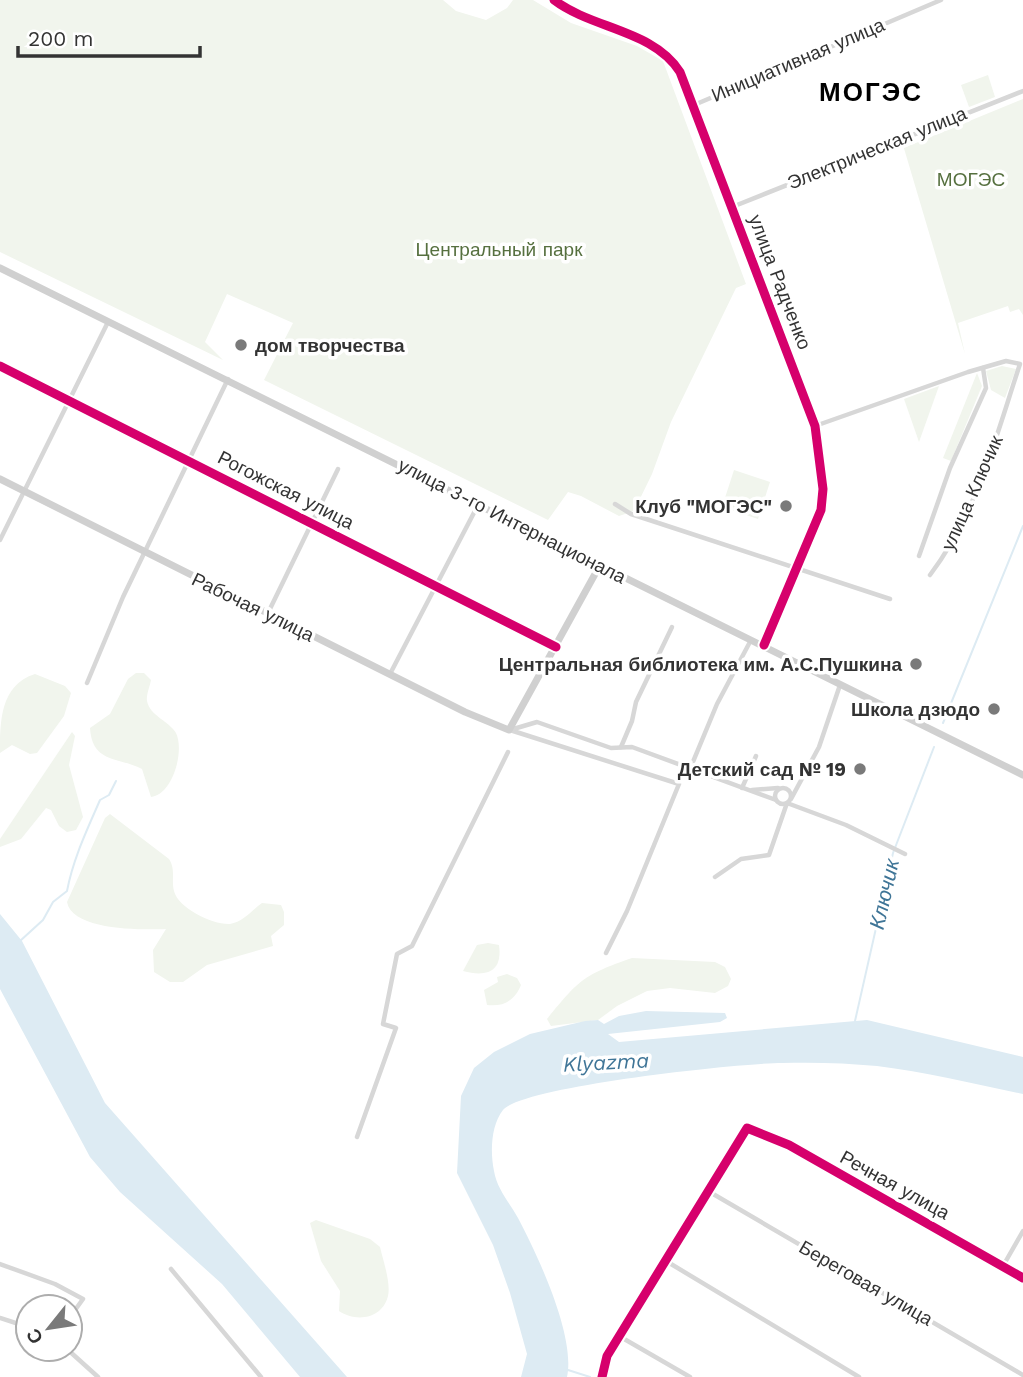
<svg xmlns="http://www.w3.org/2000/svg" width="1023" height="1377" viewBox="0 0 1023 1377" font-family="'Work Sans',sans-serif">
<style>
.green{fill:#f1f5ed}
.water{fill:#ddebf3}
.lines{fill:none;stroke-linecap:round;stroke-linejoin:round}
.stream{stroke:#ddebf3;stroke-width:2}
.minor{stroke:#d7d7d7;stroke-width:4.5}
.tertiary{stroke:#d7d7d7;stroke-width:6}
.secondary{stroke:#d0d0d0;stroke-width:7}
.cycleway-casing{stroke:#fff;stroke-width:13}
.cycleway{stroke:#d6006c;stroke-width:9}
.poi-dot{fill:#7a7a7a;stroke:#fff;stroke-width:2.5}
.labels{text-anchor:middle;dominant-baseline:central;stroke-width:7;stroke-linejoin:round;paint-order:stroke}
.street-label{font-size:19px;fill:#333;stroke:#fff}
.park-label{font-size:19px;fill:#56703f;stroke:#fff}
.poi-label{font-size:19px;font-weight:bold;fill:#333;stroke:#fff;text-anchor:end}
.water-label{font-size:21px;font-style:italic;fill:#3f7597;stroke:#fff}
.district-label{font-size:26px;font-weight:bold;letter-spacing:2px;fill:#000;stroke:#fff}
</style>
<rect width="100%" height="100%" fill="#fff"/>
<g class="green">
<polygon points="0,0 443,0 456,11 486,20 507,8 513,0 533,0 571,23 637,46 663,61 746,284 736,288 671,422 652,474 634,511 619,516 581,496 568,492 548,520 264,380 293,323 227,294 205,342 223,360 0,252"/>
<polygon points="988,75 995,97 969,107 961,85"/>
<polygon points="1023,99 1023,315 1019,309 1010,312 1008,306 958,323 965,354 903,145 904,142 906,147"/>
<polygon points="1002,366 1016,369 1005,398 991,390 986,371"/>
<polygon points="977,373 982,386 951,461 943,458"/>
<polygon points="939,386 919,442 904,399"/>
<polygon points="734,470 770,482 758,519 722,507"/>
<path d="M136 673H144L151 680C150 686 146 695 147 701 150 716 169 721 176 733 185 752 172 795 151 797L142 769C120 757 92 764 90 728L110 714 128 679Z"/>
<path d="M35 674 65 686 71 693 64 716 37 753 30 754 12 745 0 753C0 722 0 685 35 674Z"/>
<polygon points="72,732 75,736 69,765 83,817 76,830 67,832 59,826 51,810 46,808 21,839 0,847 0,839"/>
<path d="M110 814 169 859C176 870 171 879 174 891 178 908 213 925 230 924 243 922 252 910 262 903L281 905 284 912V925L271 936 273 946 207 965 183 982H170L154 972 153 950 166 929C144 930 72 931 67 902L105 818Z"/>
<path d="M488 943 499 945C503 973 485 977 463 971L477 945Z"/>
<path d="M632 958 715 962 725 967 731 979 728 986 715 993 670 988 647 991 617 1006 598 1020 551 1026 547 1019C579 980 583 975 632 958Z"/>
<path d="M507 974 517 978 521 985C515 1000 504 1007 487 1005L484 990 498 982 497 977Z"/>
<path d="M316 1220 370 1239 380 1247C383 1260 391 1283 388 1296 382 1320 355 1322 339 1311L340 1291 321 1261 310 1223Z"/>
</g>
<g class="water">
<polygon points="0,914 22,941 105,1103 347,1377 300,1377 222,1284 120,1192 90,1157 0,989"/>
<path d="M646 1011 725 1013 727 1018 720 1022 608 1034 619 1042 867 1020 1023 1057V1094C975 1084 926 1072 877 1066 847 1063 813 1062 782 1063 742 1063 523 1086 503 1110 491 1125 490 1152 494 1171 497 1189 509 1202 518 1218 537 1254 576 1336 567 1377H521L527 1354 510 1293 493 1245 457 1173 461 1096 474 1068 494 1052 530 1034 585 1021 598 1020 604 1024 619 1016Z"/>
</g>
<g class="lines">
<g class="stream">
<polyline points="943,723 1023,526"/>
<path d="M20 941 43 920 53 902 67 891C73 859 87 830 100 800L109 795 116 781"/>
<polyline points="855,1021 893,853 934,747"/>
<polyline points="568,1370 590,1377"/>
</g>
<g class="minor">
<polyline points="694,105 941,0"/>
<polyline points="732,207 1023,91"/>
<polyline points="0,366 555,646"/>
<path d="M815 426 968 372 1006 361 1020 364C996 436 977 513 930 575"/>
<polyline points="615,504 631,514 890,599"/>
<polyline points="0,540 108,322"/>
<polyline points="919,556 950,468 986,388 983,368"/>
<polyline points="268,613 338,469"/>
<polyline points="390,674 478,505"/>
<polyline points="87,683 123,597 228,379"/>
<polyline points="510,730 679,784 627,911 606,953"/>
<polyline points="510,730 537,722 611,748 632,747 776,800"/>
<polyline points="621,747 632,721 636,702 672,627"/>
<polyline points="690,769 717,704 751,640"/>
<circle cx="783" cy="796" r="8"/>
<polyline points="742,788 756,756"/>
<polyline points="752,790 778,788"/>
<polyline points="791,799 819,747 840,685"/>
<polyline points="715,877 741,859 769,855 787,803 846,825 905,854"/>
<polyline points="357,1137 396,1028 383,1024 397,954 412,946 508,752"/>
<polyline points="708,1191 1023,1375"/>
<polyline points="666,1261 859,1377"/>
<polyline points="0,1264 55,1284 83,1299 70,1317"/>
<polyline points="1003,1266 1023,1231"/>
<polyline points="171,1269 261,1377"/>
<polyline points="0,1318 28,1327"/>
<polyline points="619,1336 690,1377"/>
<polyline points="67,1349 98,1377"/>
<polyline points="602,1377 607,1356 747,1128 789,1145 1023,1278"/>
</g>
<path class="tertiary" d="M554 0C592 29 654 30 680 72L815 426 823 489 821 510 764 645"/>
<g class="secondary">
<polyline points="0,268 1023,775"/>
<polyline points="0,479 465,712 509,730 600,565"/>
</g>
<defs>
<g id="cycleway">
<path d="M554 0C592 29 654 30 680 72L815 426 823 489 821 510 764 645"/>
<polyline points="0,366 556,647"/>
<polyline points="602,1377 607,1356 747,1128 789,1145 1023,1278"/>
</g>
</defs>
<use href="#cycleway" class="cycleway-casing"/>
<use href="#cycleway" class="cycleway"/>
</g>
<g class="poi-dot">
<circle cx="241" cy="345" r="7"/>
<circle cx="786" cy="506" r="7"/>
<circle cx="916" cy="664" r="7"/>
<circle cx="994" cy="709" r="7"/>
<circle cx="860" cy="769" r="7"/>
</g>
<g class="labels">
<g class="street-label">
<text transform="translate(798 60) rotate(-23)">Инициативная улица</text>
<text transform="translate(877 148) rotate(-22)">Электрическая улица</text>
<text transform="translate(780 282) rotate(69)">улица Радченко</text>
<text transform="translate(286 490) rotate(27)">Рогожская улица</text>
<text transform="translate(972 493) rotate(-66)">улица Ключик</text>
<text transform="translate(512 521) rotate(27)">улица 3-го Интернационала</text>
<text transform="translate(253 607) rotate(26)">Рабочая улица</text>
<text transform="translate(895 1185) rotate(29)">Речная улица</text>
<text transform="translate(866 1283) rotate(30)">Береговая улица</text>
</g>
<g class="park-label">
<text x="971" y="179">МОГЭС</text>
<text x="499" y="249">Центральный парк</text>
</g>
<g class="poi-label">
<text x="255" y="345" text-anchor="start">дом творчества</text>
<text x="772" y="506">Клуб "МОГЭС"</text>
<text x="902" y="664">Центральная библиотека им. А.С.Пушкина</text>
<text x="980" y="709">Школа дзюдо</text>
<text x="846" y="769">Детский сад № 19</text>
</g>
<g class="water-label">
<text transform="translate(884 894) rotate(-77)">Ключик</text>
<text transform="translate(606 1062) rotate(-3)">Klyazma</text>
</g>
<g class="district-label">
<text x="871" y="92">МОГЭС</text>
</g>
</g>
<g transform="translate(49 1328) rotate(240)"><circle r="33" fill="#ffffff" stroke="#adadad" stroke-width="2"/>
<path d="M0-5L12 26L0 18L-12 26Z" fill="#7a7a7a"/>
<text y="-10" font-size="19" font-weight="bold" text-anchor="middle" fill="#333333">С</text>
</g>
<path d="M18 46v10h182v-10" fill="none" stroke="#333333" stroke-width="3.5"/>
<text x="28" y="46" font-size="21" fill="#333333" stroke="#ffffff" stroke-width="5" paint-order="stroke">200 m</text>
</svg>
